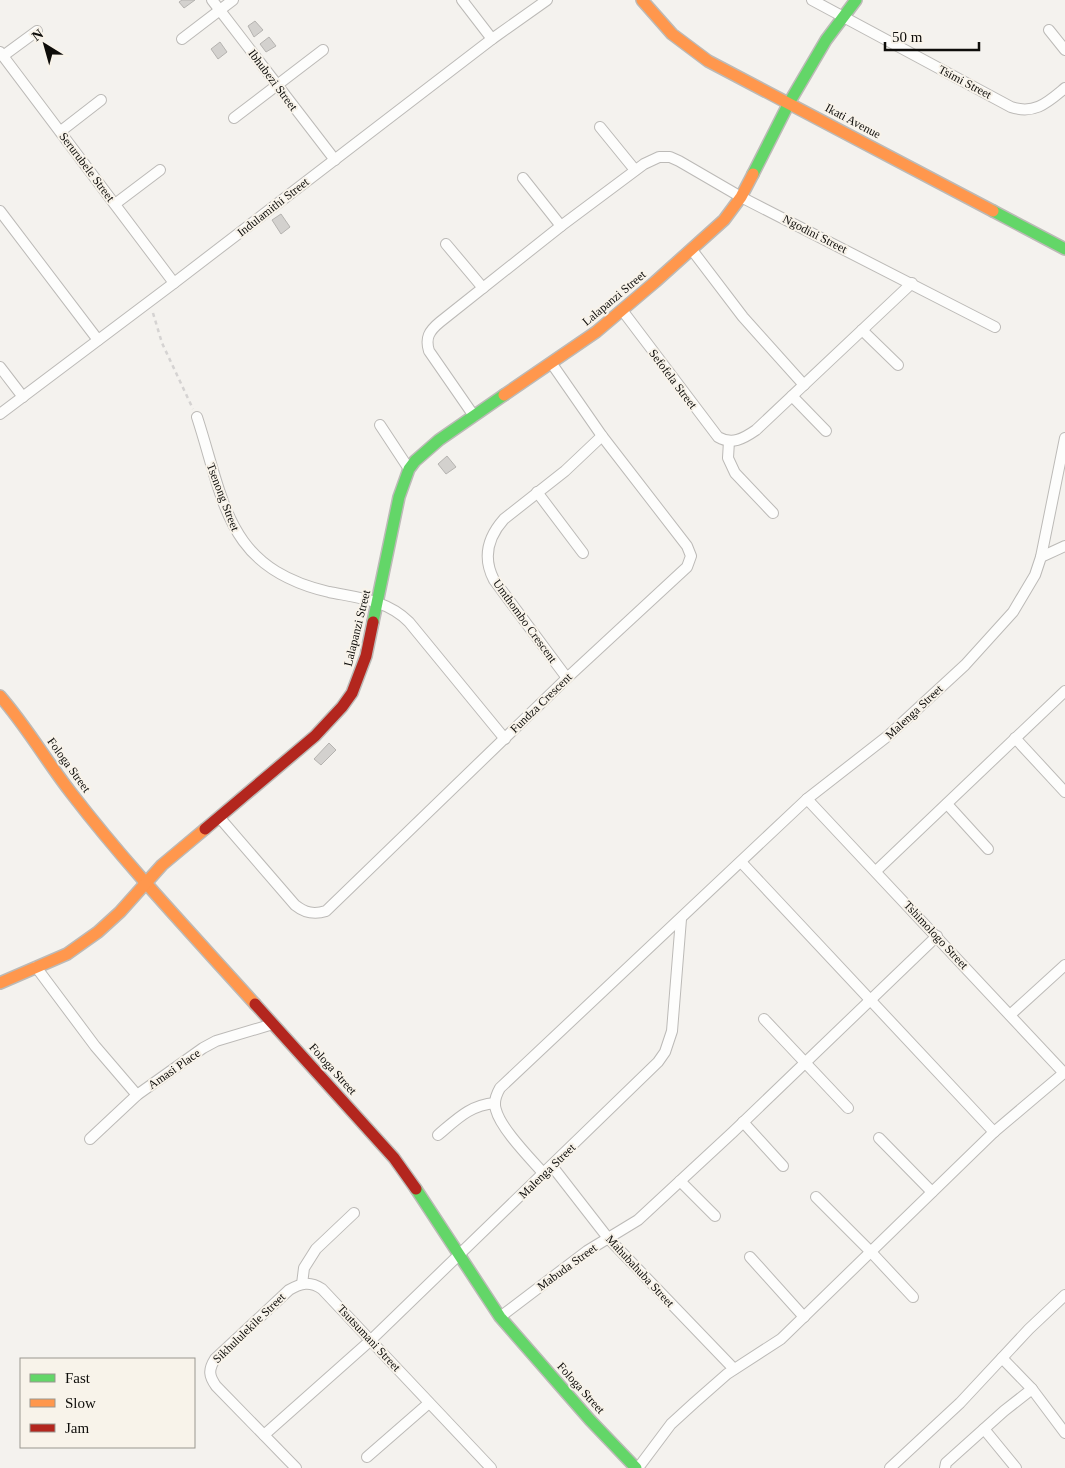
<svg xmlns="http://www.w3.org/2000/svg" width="1065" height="1468" viewBox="0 0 1065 1468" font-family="'Times New Roman',serif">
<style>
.building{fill:#d3d1ce;stroke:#b5b3b0}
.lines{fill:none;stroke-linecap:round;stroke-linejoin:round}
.street-casing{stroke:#bcbab7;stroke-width:12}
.fast-casing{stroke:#bcbab7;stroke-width:14}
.slow-casing{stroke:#bcbab7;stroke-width:14}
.jam-casing{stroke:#bcbab7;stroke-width:14}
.path{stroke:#d5d3d2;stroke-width:2.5;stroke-dasharray:4 4;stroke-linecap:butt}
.street{stroke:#fdfdfc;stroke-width:10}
.fast{stroke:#63d668;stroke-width:11}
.slow{stroke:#ff974d;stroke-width:11}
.jam{stroke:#b3261e;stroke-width:11}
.labels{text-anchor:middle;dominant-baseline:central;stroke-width:4;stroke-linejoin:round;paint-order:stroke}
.street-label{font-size:12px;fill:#0e0d0a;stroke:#f8f3ea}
</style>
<rect width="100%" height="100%" fill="#f4f2ee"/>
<g class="building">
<polygon points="182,0 195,0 184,8 179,2"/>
<polygon points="255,21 263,30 254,37 248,26"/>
<polygon points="269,37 276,46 266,52 260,44"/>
<polygon points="220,42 227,52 218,59 211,49"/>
<polygon points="281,214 290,227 281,234 272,220"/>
<polygon points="447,456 456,467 446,474 438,464"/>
<polygon points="329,743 336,750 321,765 314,759"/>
</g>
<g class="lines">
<defs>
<g id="street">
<polyline points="212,0 335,160"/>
<polyline points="462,0 492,39"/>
<path d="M812 0 1011 107C1035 115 1048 102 1065 88"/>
<polyline points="1049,30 1065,50"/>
<polyline points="182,39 233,0"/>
<polyline points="0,52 174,283"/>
<polyline points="3,56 37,31"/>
<polyline points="234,118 323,50"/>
<polyline points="600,127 635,170"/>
<polyline points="61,131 101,100"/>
<polyline points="523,178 561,226"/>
<polyline points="115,204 160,170"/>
<polyline points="0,211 98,340"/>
<polyline points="446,244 483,288"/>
<polyline points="692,250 743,317 804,385"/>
<path d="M622 310 718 437C732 445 743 439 756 430L912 283"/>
<polyline points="862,330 898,365"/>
<polyline points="0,367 23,397"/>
<polyline points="792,396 826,431"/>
<polyline points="0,414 174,283 492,39 547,0"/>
<path d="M474 416 429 351C425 338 429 331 440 322L561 226 644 164 659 157H670L679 161 741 197 995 327"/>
<path d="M197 417C225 503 226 568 329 592 359 598 387 600 409 622L505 739"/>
<polyline points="380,425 409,469"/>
<polyline points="729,441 728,458 735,473 773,513"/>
<polyline points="537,492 583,553"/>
<polyline points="1041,557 1065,438"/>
<path d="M567 678 494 580C482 557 488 537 504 519L565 471 602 436"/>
<polyline points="1015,738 1065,792"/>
<polyline points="807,799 1063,1072"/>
<polyline points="947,804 988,849"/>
<path d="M219 817 295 905C305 913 314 915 326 911L567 678 687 567 691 556 687 546 602 436 552 364"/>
<polyline points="741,862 994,1132"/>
<polyline points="876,871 1065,691"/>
<polyline points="36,967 95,1046 137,1095"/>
<polyline points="1010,1015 1065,965"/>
<polyline points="764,1019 848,1108"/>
<polyline points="743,1122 783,1166"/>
<path d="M438 1135C457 1119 470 1105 495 1103"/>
<polyline points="879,1138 932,1192"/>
<polyline points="90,1139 137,1095 203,1048 216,1041 273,1024"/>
<polyline points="552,1166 608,1238 734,1369"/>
<path d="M544 1174C531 1159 501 1129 496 1110 493 1102 496 1095 500 1088L807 799 889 735 965 665 1013 612 1035 575 1041 557 1065 546"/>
<polyline points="680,1181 715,1216"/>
<polyline points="816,1197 871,1252 913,1297"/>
<polyline points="750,1257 804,1317"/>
<polyline points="302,1284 304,1268 316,1249 354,1213"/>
<polyline points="500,1317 587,1251 638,1220 733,1132 937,936"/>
<polyline points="1002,1358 1032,1389 1065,1433"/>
<polyline points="984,1429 1016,1468"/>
<polyline points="264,1435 371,1340 658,1062 665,1052 672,1031 681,919"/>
<polyline points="367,1457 429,1403"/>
<path d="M296 1468 216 1386C209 1376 208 1370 215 1359L289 1290C301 1283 310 1281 322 1289L491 1468"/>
<polyline points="638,1468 671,1424 694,1403 727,1374 781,1339 994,1132 1065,1072"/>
<polyline points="890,1468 960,1403 1029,1329 1065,1295"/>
<polyline points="945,1468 946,1463 1004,1411 1032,1389"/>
</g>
<g id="fast">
<polyline points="753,174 789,103 826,40 856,0"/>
<polyline points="993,211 1065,249"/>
<polyline points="373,622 399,497 409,469 415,461 439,440 504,395"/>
<polyline points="416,1189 500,1317 590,1420 636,1468"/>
</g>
<g id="slow">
<polyline points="642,0 672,34 708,61 993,211"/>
<polyline points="504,395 596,332 655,282 724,220 741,197 753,174"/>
<path d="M0 696C27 727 47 762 72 794 129 868 193 935 255 1004"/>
<polyline points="0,983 67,954 98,932 120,912 162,865 205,829"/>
</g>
<g id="jam">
<polyline points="205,829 315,736 342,707 352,693 366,656 373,622"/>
<polyline points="255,1004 394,1158 416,1189"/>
</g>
</defs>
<use href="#street" class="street-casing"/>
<use href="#fast" class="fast-casing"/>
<use href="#slow" class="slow-casing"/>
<use href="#jam" class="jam-casing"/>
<polyline class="path" points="153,313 162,343 193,409"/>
<use href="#street" class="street"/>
<use href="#fast" class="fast"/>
<use href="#slow" class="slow"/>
<use href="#jam" class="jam"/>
</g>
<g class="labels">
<g class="street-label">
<text transform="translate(273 80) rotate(53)">Ibhubezi Street</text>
<text transform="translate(965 82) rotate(28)">Tsimi Street</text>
<text transform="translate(853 121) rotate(28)">Ikati Avenue</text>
<text transform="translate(87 167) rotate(53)">Serurubele Street</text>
<text transform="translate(273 207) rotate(-38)">Indulamithi Street</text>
<text transform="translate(815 234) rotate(27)">Ngodini Street</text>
<text transform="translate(614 298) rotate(-40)">Lalapanzi Street</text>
<text transform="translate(673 379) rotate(53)">Sefofela Street</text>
<text transform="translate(223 497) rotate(69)">Tsenong Street</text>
<text transform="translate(525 621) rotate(54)">Umthombo Crescent</text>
<text transform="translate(357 628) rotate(-76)">Lalapanzi Street</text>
<text transform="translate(541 703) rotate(-44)">Fundza Crescent</text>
<text transform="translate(914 712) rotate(-43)">Malenga Street</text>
<text transform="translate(69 765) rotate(54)">Fologa Street</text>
<text transform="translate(936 935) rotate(47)">Tshimologo Street</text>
<text transform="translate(174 1069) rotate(-35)">Amasi Place</text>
<text transform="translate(333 1069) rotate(48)">Fologa Street</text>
<text transform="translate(547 1171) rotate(-44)">Malenga Street</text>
<text transform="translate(567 1267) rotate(-36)">Mabuda Street</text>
<text transform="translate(640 1271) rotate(47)">Mahubahuba Street</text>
<text transform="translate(249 1328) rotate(-44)">Sikhululekile Street</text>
<text transform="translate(369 1338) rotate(47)">Tsutsumani Street</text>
<text transform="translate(581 1388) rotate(48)">Fologa Street</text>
</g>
</g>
<rect x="20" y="1358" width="175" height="90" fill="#f8f3ea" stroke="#9a9790"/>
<rect x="30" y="1374" width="25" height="8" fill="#63d668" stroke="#9a9790"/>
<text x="65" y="1383" font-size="15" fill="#0e0d0a">Fast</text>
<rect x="30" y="1399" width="25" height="8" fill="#ff974d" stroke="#9a9790"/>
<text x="65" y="1408" font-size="15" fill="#0e0d0a">Slow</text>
<rect x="30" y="1424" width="25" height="8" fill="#b3261e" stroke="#9a9790"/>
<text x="65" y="1433" font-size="15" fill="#0e0d0a">Jam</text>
<g transform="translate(45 45) rotate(323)" stroke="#f8f3ea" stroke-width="4" paint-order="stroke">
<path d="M0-4L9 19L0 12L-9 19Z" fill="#0e0d0a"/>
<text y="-8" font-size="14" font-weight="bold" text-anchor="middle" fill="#0e0d0a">N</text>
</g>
<path d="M885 42v8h94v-8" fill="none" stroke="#0e0d0a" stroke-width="2.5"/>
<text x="892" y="42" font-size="15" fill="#0e0d0a" stroke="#f8f3ea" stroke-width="4" paint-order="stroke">50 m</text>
</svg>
